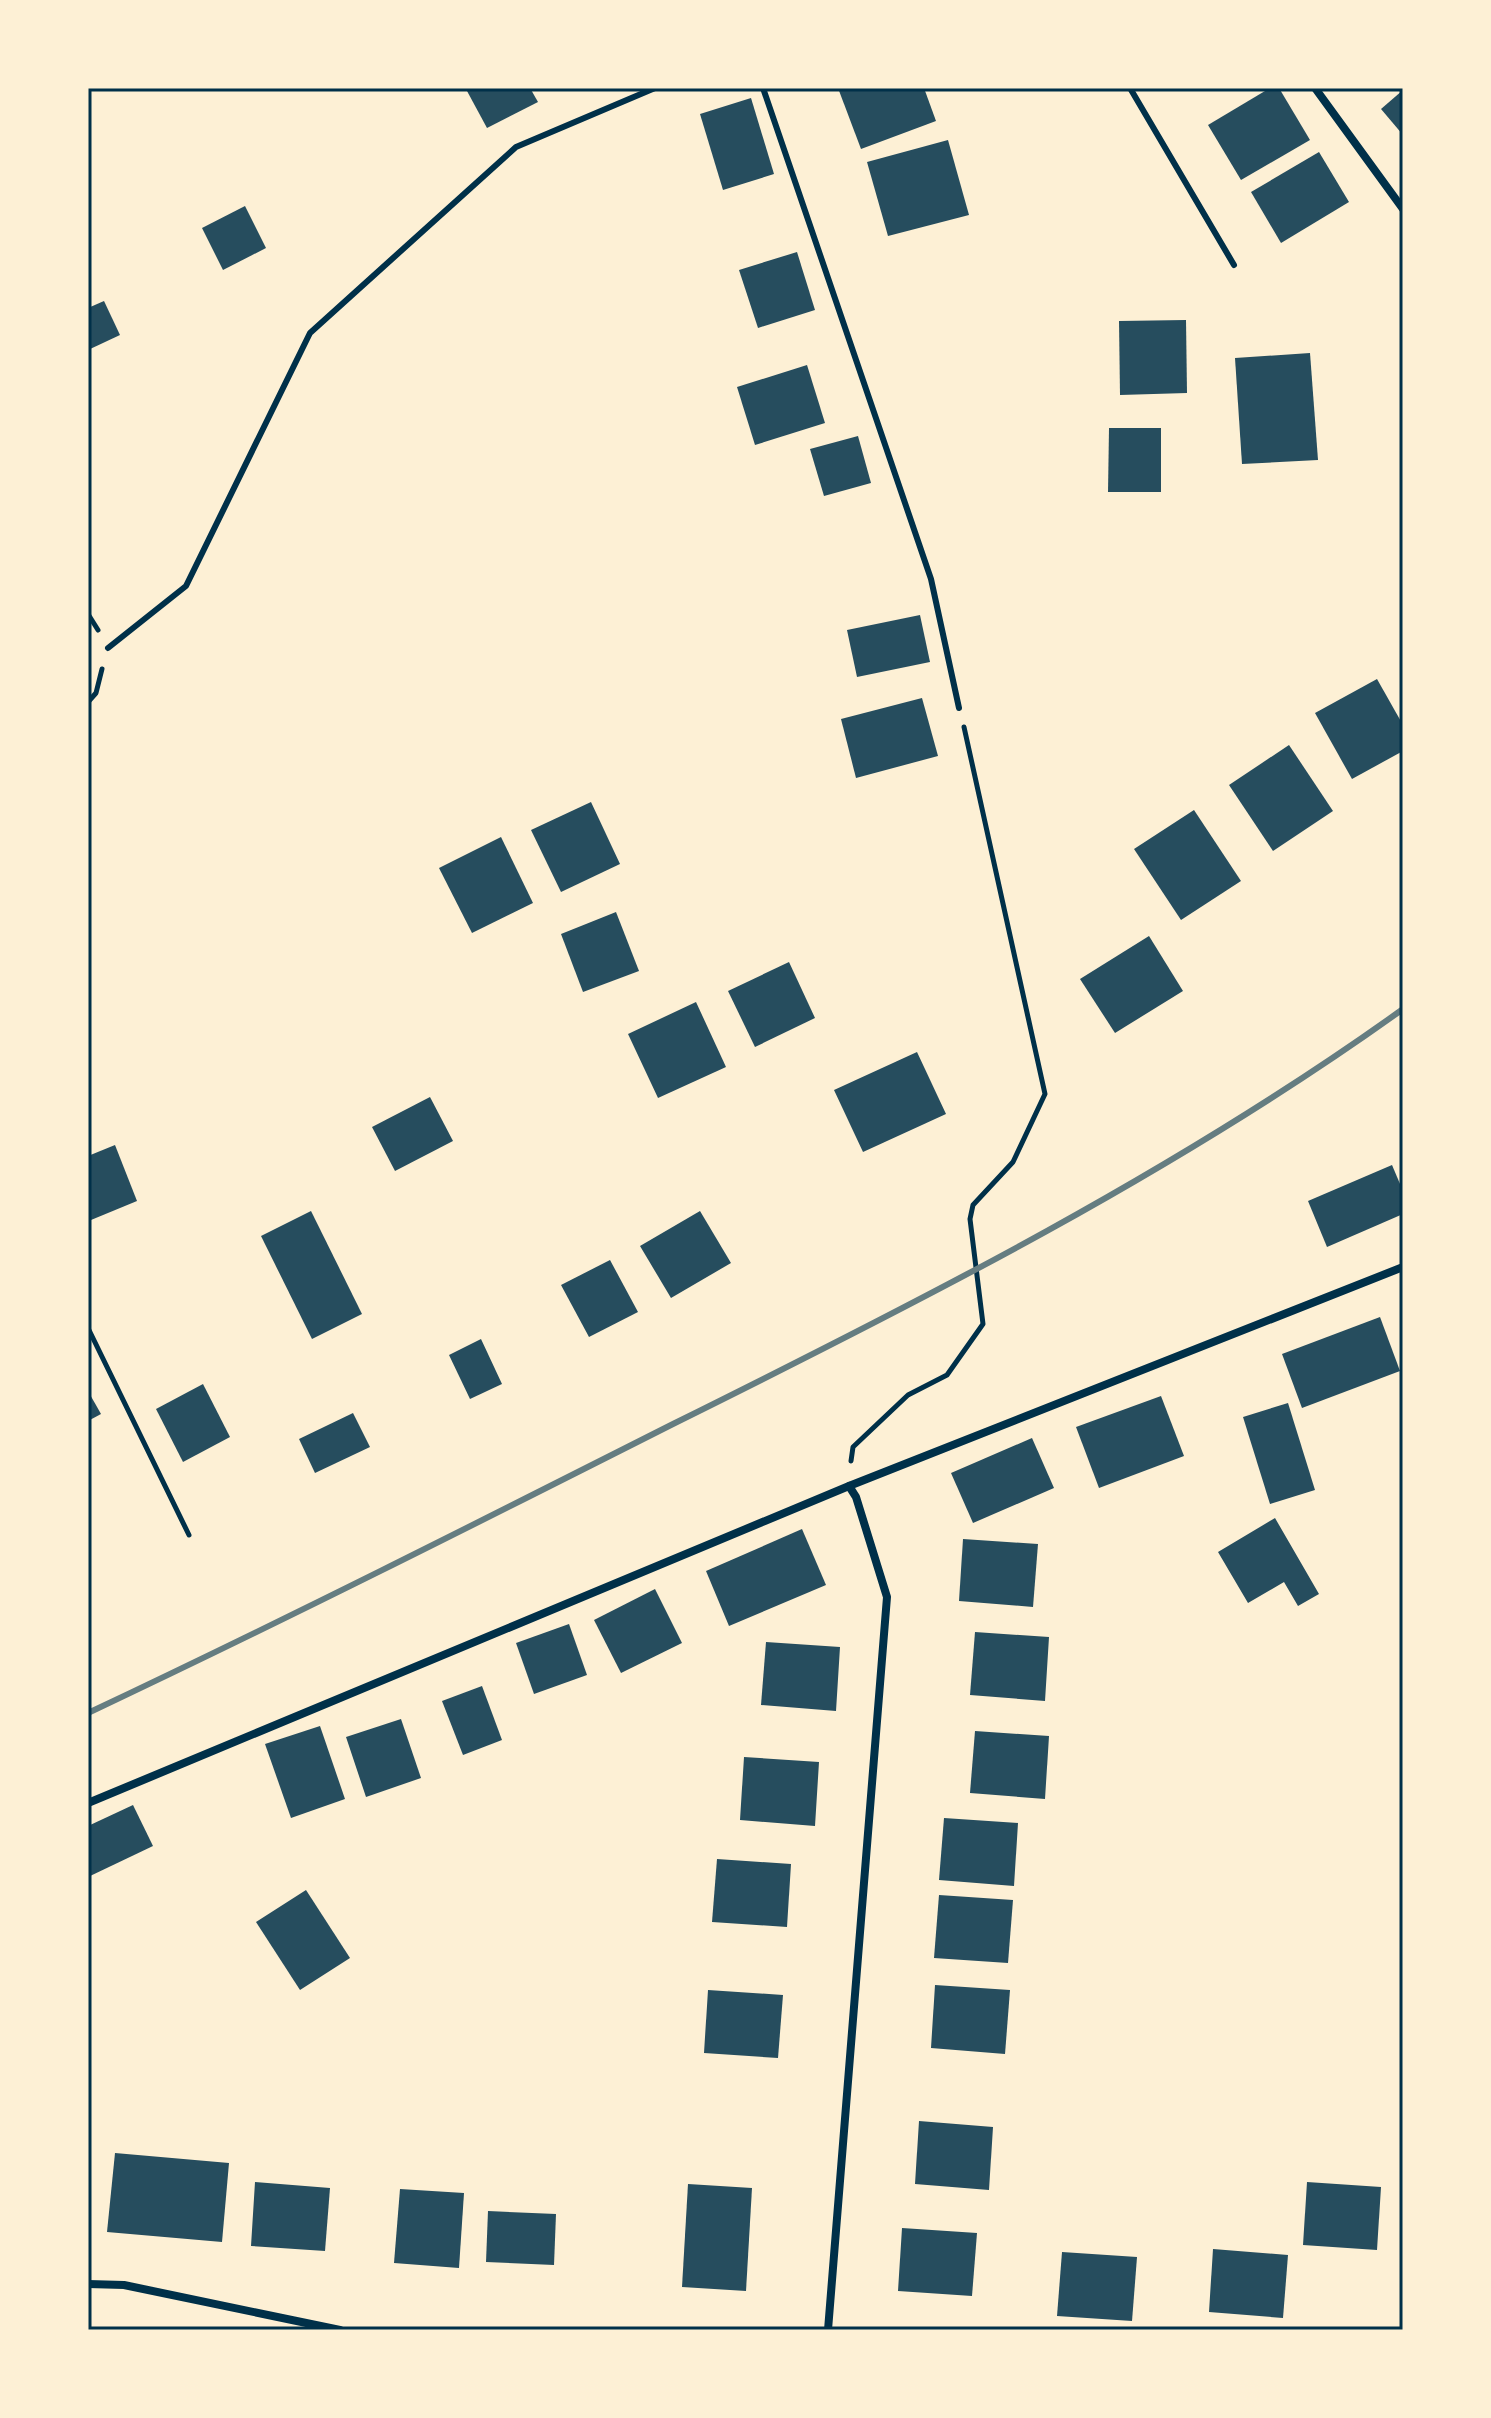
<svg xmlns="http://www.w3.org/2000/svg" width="1491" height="2418" viewBox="0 0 1491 2418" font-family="Spectral,serif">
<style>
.building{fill:#264d5e}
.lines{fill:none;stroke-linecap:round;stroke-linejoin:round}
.path{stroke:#003049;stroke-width:5}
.service{stroke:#003049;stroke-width:6}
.minor{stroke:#003049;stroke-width:8}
.rail{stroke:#657d81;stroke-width:6}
.neatline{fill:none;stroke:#003049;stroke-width:3}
</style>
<rect width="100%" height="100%" fill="#fdf0d5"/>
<g class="building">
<polygon points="472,88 530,88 538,102 487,128 467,91"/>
<polygon points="838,88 924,88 936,121 861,149"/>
<polygon points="1270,88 1279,88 1310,140 1241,180 1208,125"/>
<polygon points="1403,90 1403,135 1381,109"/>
<polygon points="751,98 774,174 723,190 700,114"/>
<polygon points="948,140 969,215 888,236 867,162"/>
<polygon points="1319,152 1349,202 1281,243 1251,192"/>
<polygon points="245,206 266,248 223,270 202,228"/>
<polygon points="797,252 815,310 758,328 739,270"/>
<polygon points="104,301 120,335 88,350 88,308"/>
<polygon points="1186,320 1187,393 1120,395 1119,321"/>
<polygon points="1310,353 1318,460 1242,464 1235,358"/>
<polygon points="807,365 825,423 755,445 737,387"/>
<polygon points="1109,428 1161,428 1161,492 1108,492"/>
<polygon points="858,436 871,483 824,496 810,449"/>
<polygon points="920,615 930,662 857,677 847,630"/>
<polygon points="1377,679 1403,725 1403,751 1352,779 1315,713"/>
<polygon points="922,698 938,756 856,778 841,719"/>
<polygon points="1289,745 1333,811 1273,851 1229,785"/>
<polygon points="591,802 620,864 561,892 531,830"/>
<polygon points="1194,810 1241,881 1181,920 1134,849"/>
<polygon points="501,837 533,903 472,933 439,868"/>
<polygon points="616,912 639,971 583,992 561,934"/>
<polygon points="1149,936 1183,991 1115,1033 1080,979"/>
<polygon points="789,962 815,1018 755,1047 728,991"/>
<polygon points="696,1002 726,1067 658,1098 628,1034"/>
<polygon points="917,1052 946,1114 863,1152 834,1090"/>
<polygon points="430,1097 453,1141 395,1171 372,1127"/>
<polygon points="115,1145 137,1201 91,1220 88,1212 88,1156"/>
<polygon points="1392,1165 1403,1191 1403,1214 1327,1247 1308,1201"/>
<polygon points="311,1211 362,1314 312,1339 261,1236"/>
<polygon points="700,1211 731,1263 671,1298 640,1246"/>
<polygon points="610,1260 638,1312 589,1337 561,1285"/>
<polygon points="1380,1317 1400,1371 1302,1408 1282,1354"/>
<polygon points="481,1339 502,1384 470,1399 449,1355"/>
<polygon points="203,1384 230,1437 183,1462 156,1409"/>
<polygon points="88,1391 101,1414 88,1421"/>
<polygon points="1161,1396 1184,1456 1099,1488 1076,1427"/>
<polygon points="1288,1403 1315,1490 1270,1504 1243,1417"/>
<polygon points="353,1413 370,1447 315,1473 299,1439"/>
<polygon points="1032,1438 1054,1488 973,1523 951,1473"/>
<polygon points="1275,1518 1319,1594 1298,1606 1284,1582 1248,1603 1218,1552"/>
<polygon points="802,1529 826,1585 729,1626 706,1571"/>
<polygon points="963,1539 1038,1544 1033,1607 959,1601"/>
<polygon points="655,1589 682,1643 621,1673 594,1620"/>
<polygon points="569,1624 587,1675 534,1694 516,1643"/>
<polygon points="975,1632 1049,1637 1045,1701 970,1695"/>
<polygon points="766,1642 840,1647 836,1711 761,1705"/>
<polygon points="482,1686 502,1740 463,1755 442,1701"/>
<polygon points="401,1719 421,1778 366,1797 346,1737"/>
<polygon points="320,1726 345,1799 291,1818 265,1744"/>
<polygon points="975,1731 1049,1736 1045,1799 970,1793"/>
<polygon points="744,1757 819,1762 815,1826 740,1820"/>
<polygon points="133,1805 153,1846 88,1877 88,1826"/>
<polygon points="944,1818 1018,1823 1014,1886 939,1880"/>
<polygon points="717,1859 791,1864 787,1927 712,1922"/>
<polygon points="306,1890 350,1958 300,1990 256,1922"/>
<polygon points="939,1895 1013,1900 1008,1963 934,1958"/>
<polygon points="935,1985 1010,1990 1005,2054 931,2048"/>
<polygon points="708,1990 783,1995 778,2058 704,2053"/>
<polygon points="919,2121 993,2127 989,2190 915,2184"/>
<polygon points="115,2153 229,2163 222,2242 107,2232"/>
<polygon points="255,2182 330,2188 325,2251 251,2246"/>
<polygon points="1307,2182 1381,2187 1377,2250 1303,2245"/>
<polygon points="688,2184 752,2188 746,2291 682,2287"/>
<polygon points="400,2189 464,2193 459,2268 394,2263"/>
<polygon points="488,2211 556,2214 554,2265 486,2262"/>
<polygon points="902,2228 977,2233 972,2296 898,2291"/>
<polygon points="1213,2249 1288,2255 1283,2318 1209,2312"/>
<polygon points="1062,2252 1137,2257 1132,2321 1057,2316"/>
</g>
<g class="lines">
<g class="path">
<polyline points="88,614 98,630"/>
<polyline points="88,702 96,693 102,669"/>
<polyline points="88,1328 189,1535"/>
<polyline points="851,1461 853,1447 908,1395 947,1375 983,1324 970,1219 973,1205 1013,1162 1045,1094 964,727"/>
</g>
<g class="service">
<polyline points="763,88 931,579 959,708"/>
<polyline points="1130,88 1234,265"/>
<polyline points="108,648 186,586 310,333 516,147 655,88"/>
</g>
<g class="minor">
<polyline points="1315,88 1403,209"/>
<polyline points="88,1803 849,1486 1403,1267"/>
<polyline points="88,2284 124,2285 340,2330"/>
<polyline points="828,2330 887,1597 856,1497 849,1486"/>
</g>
<path class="rail" d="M88 1713C285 1620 479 1522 673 1424 923 1300 1176 1172 1403 1009"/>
</g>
<rect width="1491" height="2418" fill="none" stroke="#fdf0d5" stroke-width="180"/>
<rect x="90" y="90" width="1311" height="2238" class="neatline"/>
</svg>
